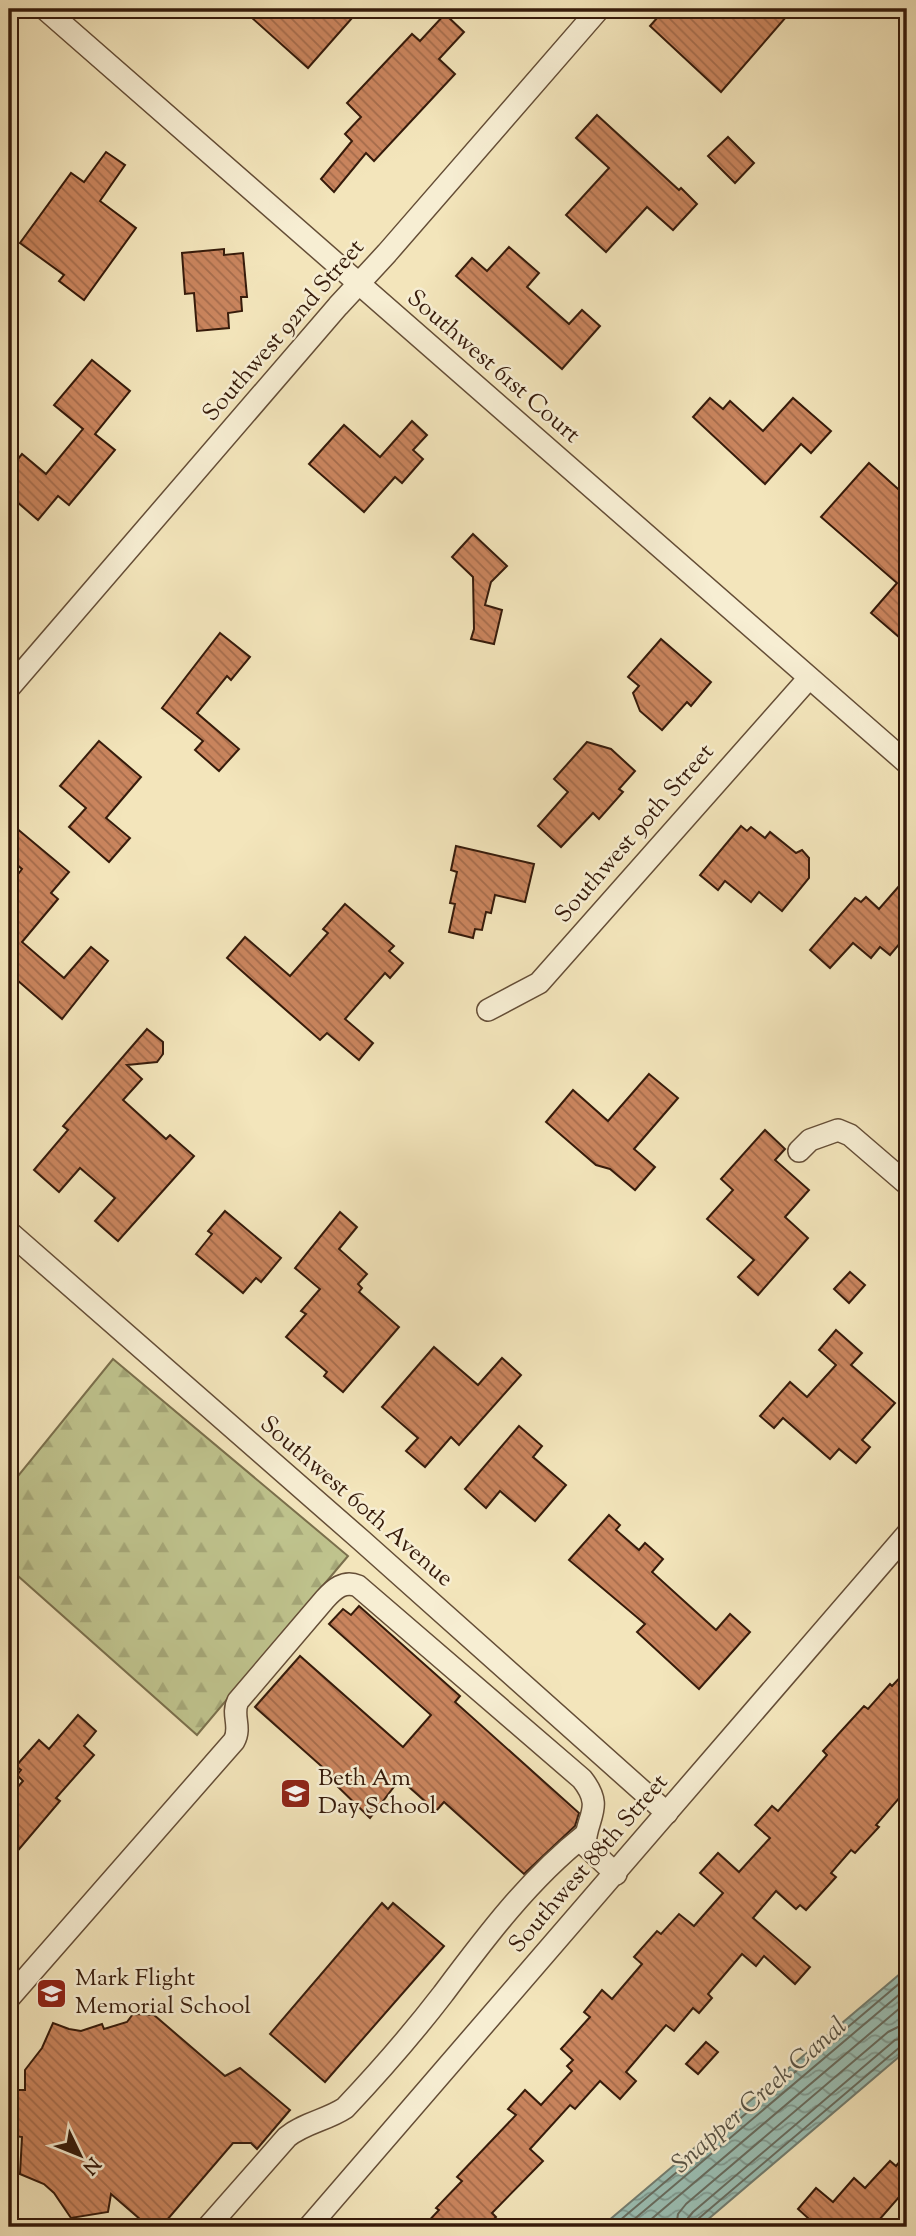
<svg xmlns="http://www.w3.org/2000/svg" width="916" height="2236" viewBox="0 0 916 2236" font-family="'Sorts Mill Goudy',serif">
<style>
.forest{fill:url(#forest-firs);stroke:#7a6f4c;stroke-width:2}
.water{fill:url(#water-waves);stroke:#737d70;stroke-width:2}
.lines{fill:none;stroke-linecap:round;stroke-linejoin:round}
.shore{stroke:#686d60;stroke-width:2}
.building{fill:url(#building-back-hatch);stroke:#361b0b;stroke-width:2}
.minor-casing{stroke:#654e37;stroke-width:24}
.minor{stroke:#f7eed3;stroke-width:21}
.labels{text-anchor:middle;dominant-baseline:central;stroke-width:5;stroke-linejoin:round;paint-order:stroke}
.street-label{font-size:24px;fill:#361b0b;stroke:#f7eed3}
.poi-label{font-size:24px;fill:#361b0b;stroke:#f7eed3;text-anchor:start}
.water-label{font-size:26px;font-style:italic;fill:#595446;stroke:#f7eed3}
</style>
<defs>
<pattern id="forest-firs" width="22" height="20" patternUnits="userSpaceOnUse" patternTransform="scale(1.75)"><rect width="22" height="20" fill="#bfc38d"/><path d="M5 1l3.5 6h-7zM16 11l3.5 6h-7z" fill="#a5a778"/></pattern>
<pattern id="water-waves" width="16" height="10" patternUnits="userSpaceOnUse" patternTransform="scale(1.75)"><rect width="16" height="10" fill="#9bbfb4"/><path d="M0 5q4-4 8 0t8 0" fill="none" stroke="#7f9a91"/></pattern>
<pattern id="building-back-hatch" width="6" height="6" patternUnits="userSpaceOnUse" patternTransform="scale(1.75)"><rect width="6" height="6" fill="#ca855e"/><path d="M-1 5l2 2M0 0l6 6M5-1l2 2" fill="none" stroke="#a56c4c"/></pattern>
</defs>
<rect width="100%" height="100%" fill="#f3e5bb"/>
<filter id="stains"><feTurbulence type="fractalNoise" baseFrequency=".00286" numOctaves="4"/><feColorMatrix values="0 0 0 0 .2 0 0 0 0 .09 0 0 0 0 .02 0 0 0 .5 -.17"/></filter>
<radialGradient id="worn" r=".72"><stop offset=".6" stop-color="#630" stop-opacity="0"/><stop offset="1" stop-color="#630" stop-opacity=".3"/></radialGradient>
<polygon class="forest" points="113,1359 348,1556 197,1735 9,1568 9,1487"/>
<polygon class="water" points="907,1968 907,2050 699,2227 601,2227"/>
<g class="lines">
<g class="shore">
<polyline points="612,2227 907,1977"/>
<polyline points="625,2227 907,1988"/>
<polyline points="642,2227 907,2002"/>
<polyline points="676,2227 678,2214 686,2204 888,2032 898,2027 907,2026"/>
<polyline points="686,2227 688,2218 693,2212 895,2040 907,2037"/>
<polyline points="695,2227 698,2219 900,2047 907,2045"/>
</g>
</g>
<g class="building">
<polygon points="242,9 360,9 308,68"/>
<polygon points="665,9 793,9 721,92 650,26"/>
<polygon points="445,14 464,32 439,59 455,74 374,161 366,153 334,192 321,179 352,141 345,134 361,117 347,103 412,34 420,41"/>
<polygon points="597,115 679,190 681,188 697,204 673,230 647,207 606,252 566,215 609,168 576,138"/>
<polygon points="728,137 754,163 735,183 708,156"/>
<polygon points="106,152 125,165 100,201 136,228 84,300 59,281 64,275 20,243 71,173 84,182"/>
<polygon points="509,247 539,273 527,287 569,324 582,310 600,326 562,369 456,276 472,258 487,271"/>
<polygon points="224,249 224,255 243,253 247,297 241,297 242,311 228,313 229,328 197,331 194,293 185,294 182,253"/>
<polygon points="92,360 130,391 95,434 115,450 69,505 58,496 38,520 9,495 9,470 22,454 46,474 83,429 54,405"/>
<polygon points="710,398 723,409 730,401 763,431 793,398 831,431 811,453 801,444 765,484 693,417"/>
<polygon points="412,421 427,435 413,450 423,459 402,483 395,477 364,512 309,464 344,425 380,457"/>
<polygon points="869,463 907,497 907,644 871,613 897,583 821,517"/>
<polygon points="473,534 507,566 491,582 485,605 502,610 494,644 471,639 474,629 473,577 452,557"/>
<polygon points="220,633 250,657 231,680 227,676 197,713 239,749 219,771 195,750 203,741 162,708"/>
<polygon points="661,639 711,682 691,706 687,702 662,730 640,711 633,693 639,686 628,677"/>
<polygon points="99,741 141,777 106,818 130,838 109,862 69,827 86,808 60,786"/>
<polygon points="587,742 611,749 635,771 619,789 623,792 599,819 593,813 561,847 538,826 568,792 554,779"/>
<polygon points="9,822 69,872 51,893 58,899 22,942 64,978 91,947 108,961 62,1019 9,973 9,886 22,869 9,858"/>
<polygon points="741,826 747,831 751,827 765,838 770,832 796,853 802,850 809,858 809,878 782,911 759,892 751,902 725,881 718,890 700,875"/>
<polygon points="456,846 534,864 525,902 495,895 491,913 486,912 482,930 475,929 473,938 449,932 455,904 450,903 457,872 451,870"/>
<polygon points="907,877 907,935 890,955 880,947 871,958 853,943 830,968 810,950 855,898 861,902 866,897 879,909"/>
<polygon points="345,904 394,946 389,951 403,963 390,978 385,973 345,1019 373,1043 359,1060 327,1033 320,1040 227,958 245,937 290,976 328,933 323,929"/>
<polygon points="147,1029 163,1042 163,1054 157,1062 127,1065 142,1079 123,1100 166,1139 170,1135 194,1156 118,1241 95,1221 115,1198 80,1168 59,1192 34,1170 68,1130 63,1126"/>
<polygon points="649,1074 678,1098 634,1149 655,1167 635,1190 610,1169 596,1165 546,1122 573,1090 608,1121"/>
<polygon points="765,1130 785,1149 775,1160 809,1190 785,1217 808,1238 758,1295 738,1277 754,1260 707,1219 733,1190 721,1179"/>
<polygon points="225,1211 281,1258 261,1282 256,1278 243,1293 196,1254 212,1234 208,1231"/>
<polygon points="340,1212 357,1227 339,1249 367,1274 358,1284 362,1288 359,1292 399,1327 343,1392 324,1376 327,1372 286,1337 306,1314 301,1311 320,1289 295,1268"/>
<polygon points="850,1272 865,1285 849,1303 834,1289"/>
<polygon points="836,1330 862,1353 851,1365 895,1403 862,1440 870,1447 856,1463 839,1449 830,1459 783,1418 774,1428 760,1416 790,1382 807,1397 836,1365 819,1350"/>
<polygon points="434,1347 478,1385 502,1358 521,1375 459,1445 451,1437 425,1467 406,1451 418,1438 382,1407"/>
<polygon points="519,1426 542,1446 533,1457 566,1485 535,1521 500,1491 486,1508 465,1489"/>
<polygon points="609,1515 620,1525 616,1530 639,1550 645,1543 663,1559 652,1572 716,1630 730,1614 750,1632 699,1689 637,1632 645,1624 569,1560"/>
<polygon points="359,1606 460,1696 455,1702 579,1813 575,1826 524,1874 444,1802 436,1811 400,1779 370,1818 334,1783 337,1780 255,1707 300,1656 403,1747 431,1715 329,1624 343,1609 351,1615"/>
<polygon points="907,1670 907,1789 876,1825 879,1827 855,1853 851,1850 831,1873 836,1877 806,1910 800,1905 796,1909 776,1891 753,1918 810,1967 795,1984 764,1956 756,1966 742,1954 708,1994 712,1998 699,2013 693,2008 674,2031 666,2025 626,2072 636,2081 620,2099 600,2081 575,2109 570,2105 530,2149 543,2161 492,2213 496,2217 486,2227 423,2227 439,2210 436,2208 462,2181 457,2177 516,2115 508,2109 525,2090 541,2105 572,2071 567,2066 573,2060 561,2049 590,2017 584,2012 602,1990 612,1999 642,1964 634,1957 657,1931 661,1934 679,1914 694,1926 723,1893 700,1873 718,1853 739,1872 770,1838 755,1825 772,1806 778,1811 827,1755 823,1751 843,1729 864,1706 868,1709 890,1684 892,1686"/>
<polygon points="78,1715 96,1731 84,1746 94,1755 56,1798 60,1801 9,1861 9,1797 23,1781 17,1775 21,1770 16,1766 39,1740 49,1749"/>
<polygon points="382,1903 388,1909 393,1903 444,1946 325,2082 270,2034"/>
<polygon points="133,2014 154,2015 225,2076 240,2068 290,2110 257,2149 251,2143 233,2143 161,2227 149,2227 111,2194 108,2212 71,2218 54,2193 44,2184 20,2174 22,2137 9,2135 9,2090 25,2090 25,2070 42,2048 53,2023 69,2029 81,2031 102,2024 104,2029 127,2022"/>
<polygon points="706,2042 718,2052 698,2074 686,2064"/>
<polygon points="907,2153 907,2188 873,2227 800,2227 808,2218 798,2209 816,2188 833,2202 854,2178 865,2188 890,2161 896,2166"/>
</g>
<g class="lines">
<defs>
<g id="minor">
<polyline points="45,9 907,763"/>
<polyline points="9,688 338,306 387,253 599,9"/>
<polyline points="488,1010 539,983 809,678"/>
<polyline points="799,1151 810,1140 838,1130 850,1135 907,1184"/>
<polyline points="9,1232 361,1540 667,1813"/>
<path d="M9 1998 234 1741C242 1727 231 1715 238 1701L325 1599C334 1589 344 1580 358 1586L582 1779C605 1808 586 1816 585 1845L616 1874"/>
<path d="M208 2227 287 2137C304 2123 327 2120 345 2108 379 2072 413 2033 443 1994 485 1938 529 1879 585 1835"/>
<polyline points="309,2227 907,1534"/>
</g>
</defs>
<use href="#minor" class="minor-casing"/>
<use href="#minor" class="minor"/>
</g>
<defs>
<symbol id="school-square" viewBox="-11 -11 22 22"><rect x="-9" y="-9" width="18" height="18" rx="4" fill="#8f2418" stroke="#f7eed3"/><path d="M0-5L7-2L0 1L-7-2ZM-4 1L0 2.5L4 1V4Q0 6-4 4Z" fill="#fff"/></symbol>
</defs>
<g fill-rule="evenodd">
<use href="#school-square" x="278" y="1776" width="35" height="35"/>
<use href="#school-square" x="34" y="1976" width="35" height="35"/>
</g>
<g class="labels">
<g class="street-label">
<text transform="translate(284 331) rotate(-49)">Southwest 92nd Street</text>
<text transform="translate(493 367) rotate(41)">Southwest 61st Court</text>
<text transform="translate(635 834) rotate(-49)">Southwest 90th Street</text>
<text transform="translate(356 1502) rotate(41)">Southwest 60th Avenue</text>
<text transform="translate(589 1864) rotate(-49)">Southwest 88th Street</text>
</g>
<g class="poi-label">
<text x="318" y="1779">Beth Am<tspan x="318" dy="28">Day School</tspan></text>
<text x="75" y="1979">Mark Flight<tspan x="75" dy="28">Memorial School</tspan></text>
</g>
<g class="water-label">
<text transform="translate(760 2096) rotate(-41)">Snapper Creek Canal</text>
</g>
</g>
<rect width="916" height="2236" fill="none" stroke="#f3e5bb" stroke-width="35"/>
<rect x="10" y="10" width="895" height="2215" fill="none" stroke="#361b0b" stroke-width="3.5"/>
<rect x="18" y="18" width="881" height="2201" fill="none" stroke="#361b0b" stroke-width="2"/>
<g transform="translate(80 2155) rotate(133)" stroke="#f7eed3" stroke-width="5" paint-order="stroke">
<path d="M0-5L12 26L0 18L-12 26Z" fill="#361b0b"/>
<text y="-10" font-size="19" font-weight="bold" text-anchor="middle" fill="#361b0b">N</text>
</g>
<rect width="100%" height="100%" filter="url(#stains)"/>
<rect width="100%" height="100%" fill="url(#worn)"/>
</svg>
